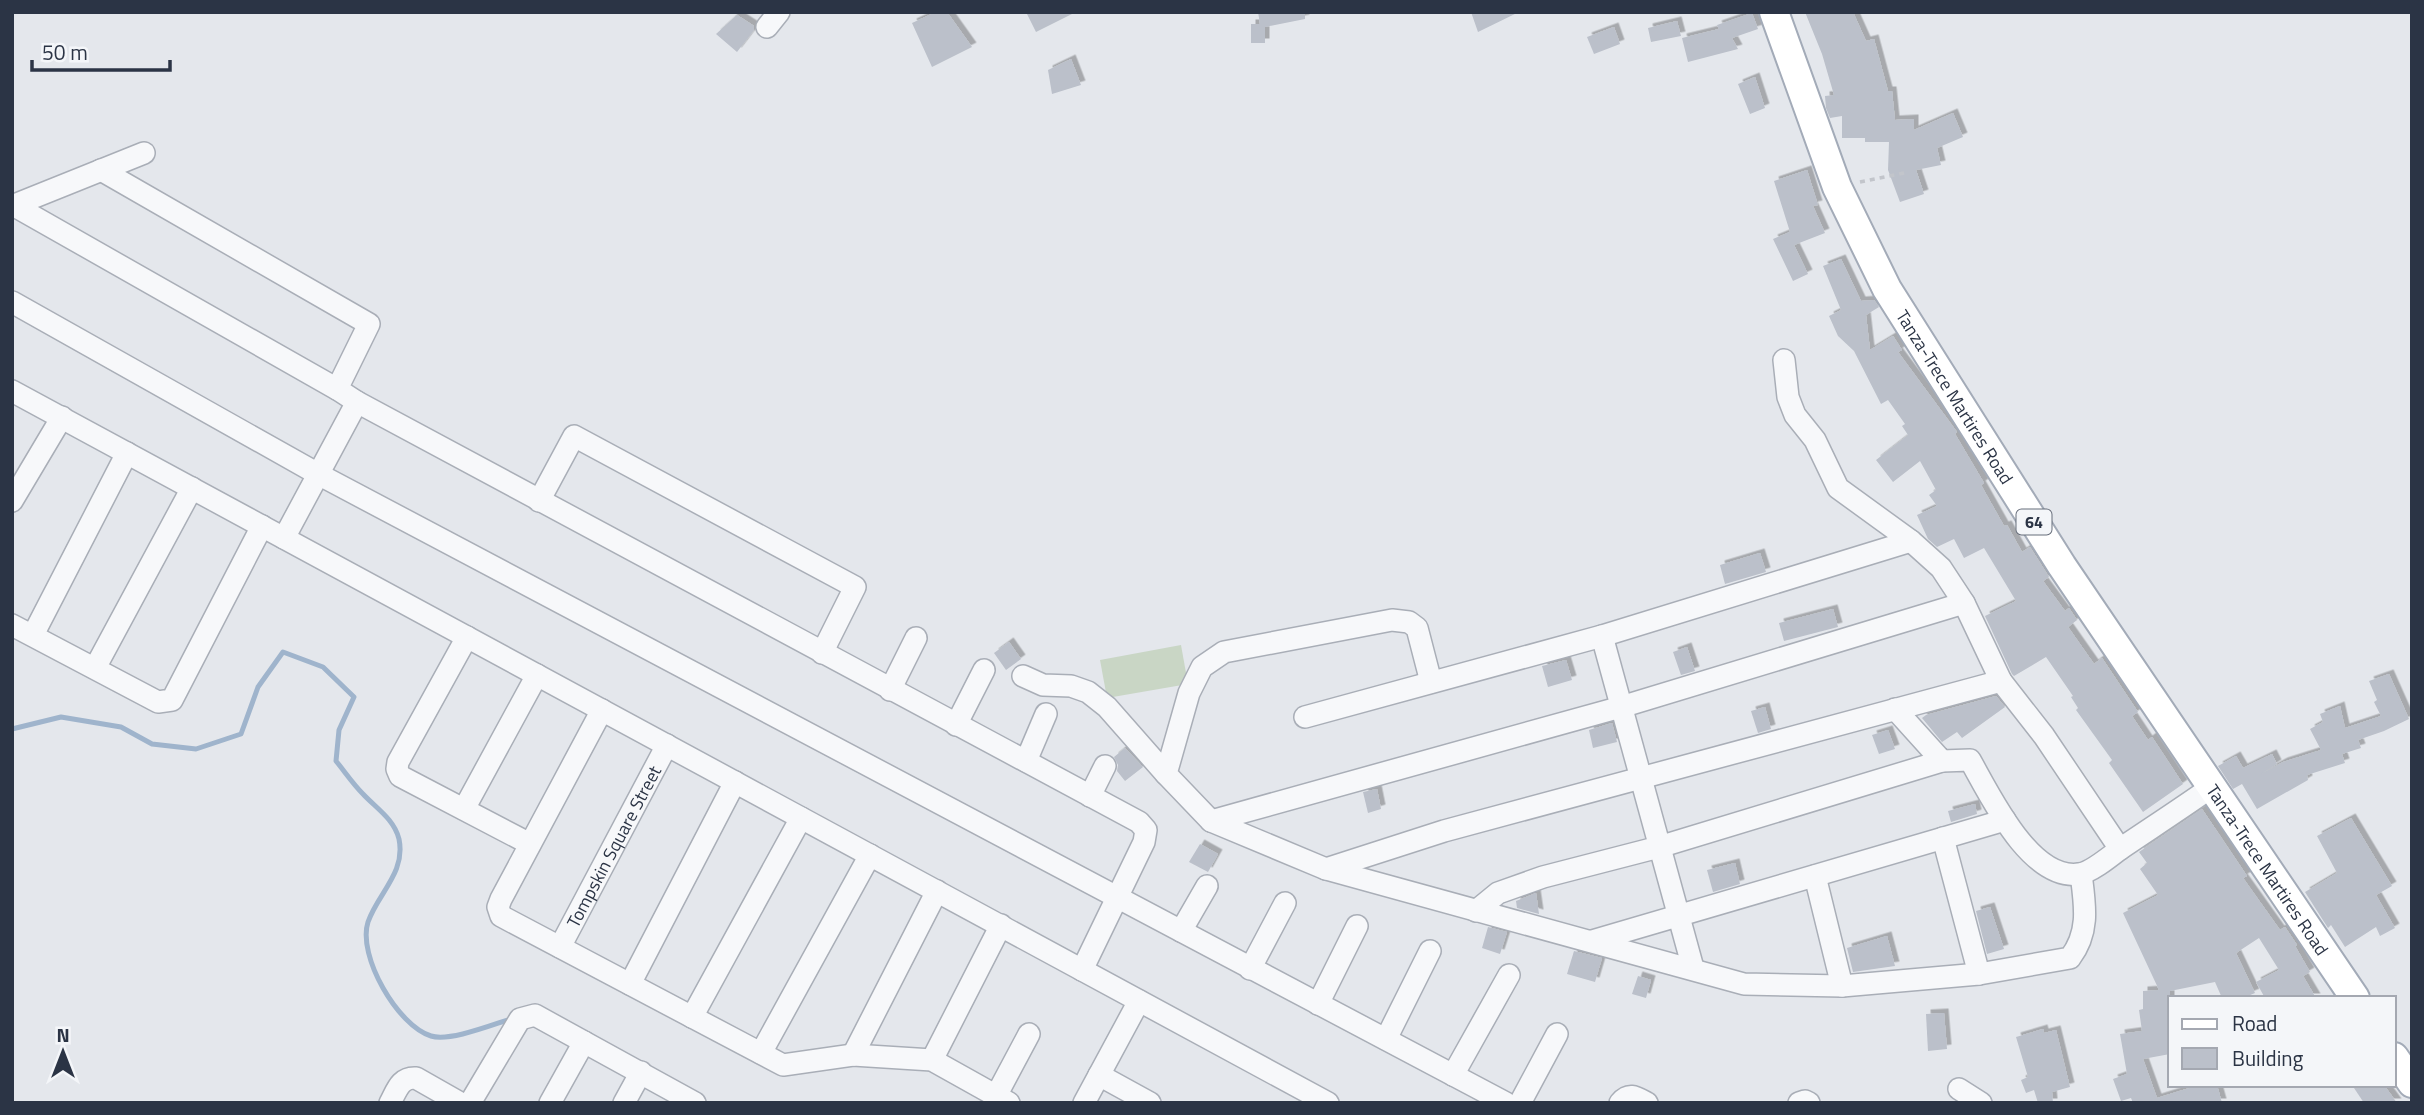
<svg xmlns="http://www.w3.org/2000/svg" width="2424" height="1115" viewBox="0 0 2424 1115" font-family="'Titillium Web',sans-serif">
<style>
.green{fill:#c9d6c5}
.lines{fill:none;stroke-linecap:round;stroke-linejoin:round}
.stream{stroke:#9fb4cc;stroke-width:5}
.building{fill:#bbc0ca;filter:url(#shadow)}
.minor-casing{stroke:#a9aeb7;stroke-width:24}
.major-casing{stroke:#a3abb8;stroke-width:32}
.path{stroke:#c2c5cb;stroke-width:3.5;stroke-dasharray:5 5;stroke-linecap:butt}
.minor{stroke:#f7f8fa;stroke-width:21}
.major{stroke:#fff;stroke-width:28}
.labels{text-anchor:middle;dominant-baseline:central;stroke-width:7;stroke-linejoin:round;paint-order:stroke}
.shield{fill:#f4f6f9;stroke:#676e7b;stroke-width:2}
.shield-label{font-size:16px;font-weight:bold;fill:#2b3445}
.street-label{font-size:18px;fill:#2b3445;stroke:#f4f6f9}
</style>
<defs>
<filter id="shadow"><feDropShadow dx="4.5" dy="-4.5" stdDeviation="0" flood-color="#0004"/></filter>
</defs>
<rect width="100%" height="100%" fill="#e4e7ec"/>
<polygon class="green" points="1181,645 1188,684 1107,698 1100,660"/>
<g class="lines">
<path class="stream" d="M12 729 61 717 121 727 152 744 196 749 241 734 258 687 283 652 323 667 354 697 339 730 336 761C345 772 353 784 363 794 376 808 394 819 399 839 406 873 378 893 368 922 357 956 398 1026 431 1036 450 1042 494 1024 514 1018"/>
</g>
<g class="building">
<polygon points="936,12 947,12 972,47 932,67 912,23"/>
<polygon points="1026,12 1076,12 1036,32"/>
<polygon points="1258,12 1305,12 1305,19 1265,27 1265,43 1251,43 1251,24 1260,24"/>
<polygon points="1471,12 1519,12 1478,32"/>
<polygon points="1805,12 1853,12 1866,41 1874,39 1888,91 1892,91 1895,120 1914,119 1914,130 1953,113 1963,137 1937,148 1941,165 1916,170 1924,194 1900,202 1888,170 1889,142 1865,142 1865,138 1842,138 1842,116 1830,118 1826,108 1825,96 1834,95 1822,54"/>
<polygon points="1752,13 1758,29 1732,38 1738,49 1688,62 1682,38 1719,29 1717,25"/>
<polygon points="737,15 754,26 754,30 737,52 716,34"/>
<polygon points="1677,21 1681,36 1651,42 1648,28"/>
<polygon points="1614,27 1620,44 1594,54 1587,37"/>
<polygon points="1071,59 1081,85 1052,94 1048,70"/>
<polygon points="1755,77 1765,108 1750,114 1738,84"/>
<polygon points="1807,170 1818,205 1813,206 1825,233 1794,245 1808,274 1793,281 1773,239 1790,232 1774,181"/>
<polygon points="1841,259 1861,301 1874,300 1879,307 1866,315 1870,350 1893,336 1902,350 1898,352 1957,432 1955,434 1984,483 1981,485 2004,526 2007,525 2022,552 2030,547 2049,577 2043,581 2065,611 2069,608 2077,620 2068,627 2094,664 2102,658 2138,712 2132,716 2148,740 2152,737 2183,784 2143,812 2109,763 2112,760 2076,710 2078,708 2071,697 2073,696 2046,657 2014,676 2012,674 1985,616 2016,601 1984,548 1964,558 1954,539 1937,547 1928,539 1917,515 1937,506 1929,495 1936,490 1920,461 1893,482 1876,460 1908,435 1902,426 1905,424 1888,400 1881,404 1854,351 1838,336 1829,316 1841,310 1823,266"/>
<polygon points="1760,553 1766,572 1725,584 1720,565"/>
<polygon points="1833,609 1838,627 1784,641 1779,623"/>
<polygon points="1009,642 1021,659 1006,670 994,653"/>
<polygon points="1687,647 1695,671 1681,675 1673,652"/>
<polygon points="1566,660 1572,680 1548,687 1542,666"/>
<polygon points="2389,674 2409,719 2384,731 2358,740 2361,748 2342,754 2345,763 2307,775 2308,780 2257,809 2242,784 2233,789 2218,766 2236,756 2243,768 2272,754 2277,764 2261,774 2283,762 2321,750 2310,729 2323,722 2320,714 2340,706 2345,728 2381,716 2374,702 2377,700 2369,681"/>
<polygon points="1996,696 2005,707 1962,738 1957,732 1942,742 1922,718 1926,715"/>
<polygon points="1765,707 1771,729 1758,733 1751,711"/>
<polygon points="1612,723 1617,742 1593,748 1589,730"/>
<polygon points="1888,730 1895,749 1879,754 1872,735"/>
<polygon points="1125,748 1143,767 1125,781 1117,771 1118,765 1114,757"/>
<polygon points="1377,789 1381,809 1368,813 1363,792"/>
<polygon points="1975,804 1977,814 1951,822 1948,811"/>
<polygon points="2202,809 2247,876 2243,878 2280,930 2285,927 2297,945 2295,946 2310,972 2303,976 2316,998 2265,998 2256,982 2279,970 2259,938 2236,953 2255,993 2243,998 2222,998 2215,982 2170,991 2170,1054 2143,1059 2157,1098 2199,1085 2217,1085 2222,1103 2133,1103 2131,1098 2121,1101 2113,1079 2127,1074 2120,1034 2142,1031 2139,1010 2143,1009 2143,991 2159,990 2123,913 2158,895 2140,869 2147,863 2139,852"/>
<polygon points="2351,818 2392,886 2376,895 2395,928 2380,936 2376,927 2345,947 2331,925 2328,928 2305,892 2337,873 2317,836"/>
<polygon points="1200,844 1218,854 1208,872 1189,862"/>
<polygon points="1735,863 1740,884 1713,892 1707,870"/>
<polygon points="1536,893 1539,914 1517,908 1516,901"/>
<polygon points="1990,907 2004,949 1987,954 1976,911"/>
<polygon points="1488,927 1507,932 1500,954 1482,948"/>
<polygon points="1887,936 1895,966 1853,972 1847,948"/>
<polygon points="1574,951 1602,958 1595,982 1567,974"/>
<polygon points="1638,976 1651,980 1646,998 1632,994"/>
<polygon points="1944,1013 1947,1049 1928,1051 1926,1014"/>
<polygon points="2043,1029 2044,1033 2056,1030 2070,1087 2052,1092 2053,1103 2038,1103 2034,1090 2026,1093 2021,1080 2028,1077 2016,1037"/>
<polygon points="2352,1085 2384,1085 2397,1103 2364,1103"/>
</g>
<g class="lines">
<defs>
<g id="minor">
<polyline points="767,27 779,12"/>
<polyline points="101,170 369,324 337,389 357,402 1139,822 1146,830 1144,842 1082,970"/>
<polyline points="13,205 337,389"/>
<polyline points="12,206 144,153"/>
<polyline points="12,302 318,474 1506,1103"/>
<polyline points="1784,360 1788,397 1795,415 1815,440 1838,488 1911,541 1941,568 1964,603 2001,681 2044,736 2120,849"/>
<polyline points="12,391 1328,1103"/>
<polyline points="12,501 62,417"/>
<polyline points="539,501 574,436 855,587 822,653"/>
<polyline points="284,538 357,402"/>
<polyline points="12,625 158,702 172,700 262,526"/>
<polyline points="33,635 127,453"/>
<polyline points="1602,636 1693,968"/>
<polyline points="467,637 398,762 397,769 400,776 530,844"/>
<polyline points="95,668 192,488"/>
<polyline points="1023,676 1043,685 1071,686 1088,692 1107,707 1166,774"/>
<path d="M1431 682 1417 628 1409 622 1392 620 1224 652 1202 667 1189 693 1166 774 1211 821 1326 869 1744 984 1842 986 1979 974 2070 958C2090 932 2085 905 2081 874"/>
<polyline points="890,690 916,638"/>
<path d="M1895 709 1942 761 1970 760C1990 795 2030 881 2079 874 2090 873 2111 856 2120 849 2151 828 2182 808 2213 786"/>
<polyline points="602,710 501,899 498,907 501,916 783,1065 853,1055 932,1060 1009,1103"/>
<polyline points="1305,717 1602,636 1911,541"/>
<polyline points="956,725 984,670"/>
<polyline points="1026,761 1046,714"/>
<polyline points="1090,796 1105,766"/>
<polyline points="464,809 537,675"/>
<polyline points="1211,821 1621,707 1964,603"/>
<polyline points="1943,838 1979,974"/>
<polyline points="1326,869 1444,831 2001,681"/>
<polyline points="1815,876 1842,986"/>
<polyline points="1476,911 1498,893 1543,877 1659,847 1942,761"/>
<polyline points="1181,931 1207,886"/>
<polyline points="1592,941 2005,820"/>
<path id="s1" d="M560 947 667 745"/>
<polyline points="1250,969 1285,903"/>
<polyline points="630,984 735,782"/>
<polyline points="1318,1004 1357,926"/>
<polyline points="692,1017 801,818"/>
<polyline points="1386,1039 1430,951"/>
<polyline points="761,1053 870,855"/>
<polyline points="853,1055 937,891"/>
<polyline points="932,1060 1001,925"/>
<polyline points="1099,1075 1150,1103"/>
<polyline points="1453,1075 1509,975"/>
<polyline points="1959,1089 1981,1103"/>
<polyline points="996,1096 1029,1034"/>
<path d="M390 1103C397 1090 400 1077 416 1078L460 1103"/>
<polyline points="470,1103 520,1019 535,1015 584,1042"/>
<polyline points="550,1103 584,1042 695,1103"/>
<polyline points="624,1103 641,1072"/>
<polyline points="1084,1103 1139,1001"/>
<polyline points="1520,1103 1557,1034"/>
<path d="M1620 1103C1629 1092 1636 1097 1647 1103"/>
<polyline points="1799,1103 1805,1101 1809,1103"/>
</g>
<g id="major">
<path id="s2" d="M1774 12 1837 187 1887 289 2062 566 2355 998"/>
<polyline points="2394,1057 2412,1083"/>
</g>
</defs>
<use href="#minor" class="minor-casing"/>
<use href="#major" class="major-casing"/>
<polyline class="path" points="1860,182 1909,172"/>
<use href="#minor" class="minor"/>
<use href="#major" class="major"/>
</g>
<g class="labels">
<rect class="shield" x="2016.5" y="509.5" width="35" height="25" rx="5"/>
<g class="shield-label">
<text x="2034" y="522">64</text>
</g>
<g class="street-label">
<text stroke="none"><textPath href="#s2" startOffset="427">Tanza-Trece Martires Road</textPath></text>
<text stroke="none"><textPath href="#s1" startOffset="114">Tompskin Square Street</textPath></text>
<text stroke="none"><textPath href="#s2" startOffset="994">Tanza-Trece Martires Road</textPath></text>
</g>
</g>
<rect width="2424" height="1115" fill="none" stroke="#2b3445" stroke-width="28"/>
<rect x="2168" y="996" width="228" height="91" fill="#f4f6f9" stroke="#a4a8b1" stroke-width="2"/>
<rect x="2182" y="1019" width="35" height="10" fill="#ffffff" stroke="#a4a8b1" stroke-width="2"/>
<text x="2232" y="1031" font-size="21" fill="#2b3445">Road</text>
<rect x="2182" y="1048" width="35" height="21" fill="#bbc0ca" stroke="#a4a8b1" stroke-width="2"/>
<text x="2232" y="1066" font-size="21" fill="#2b3445">Building</text>
<g transform="translate(63 1052)" stroke="#f4f6f9" stroke-width="5" paint-order="stroke">
<path d="M0-5L12 26L0 18L-12 26Z" fill="#2b3445"/>
<text y="-10" font-size="19" font-weight="bold" text-anchor="middle" fill="#2b3445">N</text>
</g>
<path d="M32 60v10h138v-10" fill="none" stroke="#2b3445" stroke-width="3.5"/>
<text x="42" y="60" font-size="21" fill="#2b3445" stroke="#f4f6f9" stroke-width="5" paint-order="stroke">50 m</text>
</svg>
